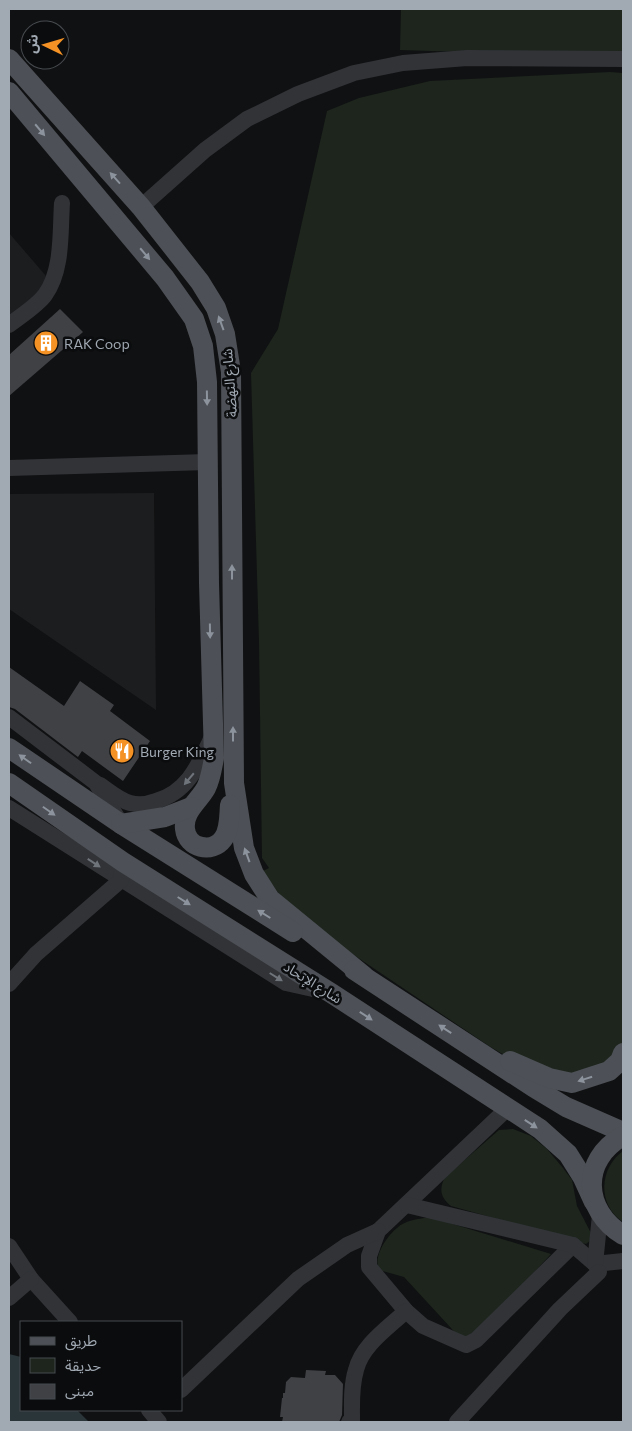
<svg xmlns="http://www.w3.org/2000/svg" width="632" height="1431" viewBox="0 0 632 1431" font-family="Commissioner,'Noto Sans Arabic',sans-serif">
<style>
.built{fill:#1c1d1f}
.green{fill:#1d251d}
.water{fill:#2a353a}
.building{fill:#3f4145}
.lines{fill:none;stroke-linecap:round;stroke-linejoin:round}
.minor{stroke:#313337;stroke-width:16}
.major{stroke:#4d5056;stroke-width:20}
.oneway{fill:#8c939c}
.oneway2{fill:#6f747b}
.labels{text-anchor:middle;dominant-baseline:central;stroke-width:5;stroke-linejoin:round;paint-order:stroke}
.poi-label{font-size:14px;fill:#a1a9b3;stroke:#0b0c0d;text-anchor:start}
.street-label{font-size:14px;fill:#a1a9b3;stroke:#0b0c0d}
</style>
<rect width="100%" height="100%" fill="#101112"/>
<g class="built">
<polygon points="9,233 46,276 46,286 9,317"/>
<polygon points="154,493 156,710 9,609 9,494"/>
</g>
<g class="green">
<polygon points="401,9 623,9 623,57 400,50"/>
<polygon points="610,72 623,73 623,1056 617,1066 543,1078 489,1046 293,914 263,871 269,868 262,858 259,642 251,373 278,329 327,111 359,98 430,81"/>
<path d="M513 1129 531 1136 547 1149 563 1168 572 1180 577 1206 592 1235 590 1241 586 1244 451 1206C440 1197 439 1189 445 1177L499 1130Z"/>
<path d="M623 1151V1222C597 1205 599 1168 623 1151Z"/>
<path d="M430 1217 551 1254 473 1339 462 1340 404 1277 379 1270C373 1257 386 1237 397 1228 405 1220 419 1219 430 1217Z"/>
</g>
<polygon class="water" points="9,1354 21,1357 21,1410 77,1410 89,1422 9,1422"/>
<g class="building">
<polygon points="60,309 83,332 9,396 9,355"/>
<polygon points="9,667 64,706 80,681 114,705 110,711 150,741 123,781 82,751 78,757 15,709 9,707"/>
<polygon points="306,1370 326,1371 325,1375 335,1375 343,1384 342,1415 339,1422 282,1422 283,1417 280,1417 282,1398 283,1398 283,1393 285,1393 286,1382 291,1377 305,1378"/>
</g>
<g class="lines">
<g class="minor">
<polyline points="141,207 205,150 247,119 298,94 354,73 403,63 467,58 623,59"/>
<path d="M9 325C19 317 37 306 45 295 63 270 60 233 62 203"/>
<polyline points="9,468 207,462"/>
<polyline points="9,717 96,783 120,822"/>
<path d="M100 785C109 791 119 800 130 803 138 805 148 804 156 801 188 792 199 764 212 737"/>
<polyline points="9,808 286,983 322,991"/>
<polyline points="9,984 36,954 121,880 122,872"/>
<polyline points="508,1108 378,1231 369,1256 369,1267 406,1311 423,1326 466,1345 476,1340 573,1245"/>
<polyline points="407,1205 573,1245 595,1264 623,1261"/>
<polyline points="9,1246 31,1279 70,1322"/>
<polyline points="595,1264 600,1215"/>
<polyline points="9,1298 31,1279"/>
<polyline points="181,1390 298,1279 347,1245 378,1231"/>
<polyline points="149,1410 159,1422"/>
<path d="M349 1422 352 1420C352 1404 351 1386 356 1370 362 1345 388 1328 406 1311"/>
<polyline points="457,1422 560,1309 599,1272"/>
</g>
<g class="major">
<polyline points="9,59 141,207 200,282 216,308 225,334 231,372 234,783 244,848 254,874 270,899 364,976"/>
<path d="M9 92 165 278 194 319 203 346 207 382 209 583 214 758C212 768 211 778 206 788 199 801 183 811 185 829 187 848 212 854 223 839 230 830 229 816 230 805"/>
<polyline points="9,748 121,824 293,932"/>
<polyline points="9,783 123,862 331,993 540,1129 568,1154 583,1178 594,1202"/>
<polyline points="121,824 165,817 191,807"/>
<polyline points="354,970 533,1087 566,1107 623,1132"/>
<polyline points="510,1061 549,1078 572,1083 609,1071 620,1061 623,1053"/>
<path d="M623 1136C580 1160 583 1211 623 1235"/>
</g>
</g>
<defs><path id="oneway-solid" d="M-6-.8H1V-3.2L6.5 0L1 3.2V.8H-6Z" transform="scale(1.25)"/></defs>
<g class="oneway">
<use href="#oneway-solid" transform="translate(40 130) rotate(50)"/>
<use href="#oneway-solid" transform="translate(115 178) rotate(-132)"/>
<use href="#oneway-solid" transform="translate(145 254) rotate(50)"/>
<use href="#oneway-solid" transform="translate(221 323) rotate(-110)"/>
<use href="#oneway-solid" transform="translate(207 398) rotate(89)"/>
<use href="#oneway-solid" transform="translate(232 572) rotate(-90)"/>
<use href="#oneway-solid" transform="translate(210 631) rotate(89)"/>
<use href="#oneway-solid" transform="translate(233 734) rotate(-90)"/>
<use href="#oneway-solid" transform="translate(25 759) rotate(-145)"/>
<use href="#oneway-solid" transform="translate(49 811) rotate(35)"/>
<use href="#oneway-solid" transform="translate(247 855) rotate(-110)"/>
<use href="#oneway-solid" transform="translate(184 901) rotate(32)"/>
<use href="#oneway-solid" transform="translate(264 914) rotate(-148)"/>
<use href="#oneway-solid" transform="translate(366 1016) rotate(33)"/>
<use href="#oneway-solid" transform="translate(445 1029) rotate(-147)"/>
<use href="#oneway-solid" transform="translate(585 1079) rotate(162)"/>
<use href="#oneway-solid" transform="translate(531 1124) rotate(33)"/>
</g>
<g class="oneway2">
<use href="#oneway-solid" transform="translate(189 779) rotate(130)"/>
<use href="#oneway-solid" transform="translate(94 863) rotate(33)"/>
<use href="#oneway-solid" transform="translate(276 977) rotate(32)"/>
</g>
<defs>
<symbol id="building-disc" viewBox="-11 -11 22 22"><circle r="9.5" fill="#f59225" stroke="#0b0c0d"/><path d="M-4-6H4V6H1V3H-1V6H-4ZM-2.5-4.3h1.7v1.8h-1.7ZM.8-4.3h1.7v1.8H.8ZM-2.5-1h1.7V.8h-1.7ZM.8-1h1.7V.8H.8Z" fill="#fff"/></symbol>
<symbol id="restaurant-disc" viewBox="-11 -11 22 22"><circle r="9.5" fill="#f59225" stroke="#0b0c0d"/><path d="M-5-6h1v4h1v-4h1v4h1v-4h1v5L-1.5 .5V6h-2V.5L-5-1ZM5-6V6H3V1.5H1.5Q1.5-4 5-6Z" fill="#fff"/></symbol>
</defs>
<g fill-rule="evenodd">
<use href="#building-disc" x="32" y="329" width="28" height="28"/>
<use href="#restaurant-disc" x="108" y="737" width="28" height="28"/>
</g>
<g class="labels">
<g class="poi-label">
<text x="64" y="343">RAK Coop</text>
<text x="140" y="751">Burger King</text>
</g>
<g class="street-label">
<text transform="translate(229 383) rotate(-94)">شارع النهضة</text>
<text transform="translate(313 982) rotate(32)">شارع الإتحاد</text>
</g>
</g>
<rect width="632" height="1431" fill="none" stroke="#a1a9b3" stroke-width="20"/>
<rect x="20" y="1321" width="162" height="90" fill="#0b0c0d" stroke="#474b4f"/>
<rect x="30" y="1337" width="25" height="8" fill="#4d5056" stroke="#474b4f"/>
<text x="65" y="1346" font-size="15" fill="#a1a9b3">طريق</text>
<rect x="30" y="1358" width="25" height="15" fill="#1d251d" stroke="#474b4f"/>
<text x="65" y="1371" font-size="15" fill="#a1a9b3">حديقة</text>
<rect x="30" y="1384" width="25" height="15" fill="#3f4145" stroke="#474b4f"/>
<text x="65" y="1396" font-size="15" fill="#a1a9b3">مبنى</text>
<g transform="translate(45 45) rotate(275)"><circle r="24" fill="#0b0c0d" stroke="#474b4f"/>
<path d="M0-4L9 19L0 12L-9 19Z" fill="#f59225"/>
<text y="-8" font-size="14" font-weight="bold" text-anchor="middle" fill="#a1a9b3">ش</text>
</g>
</svg>
